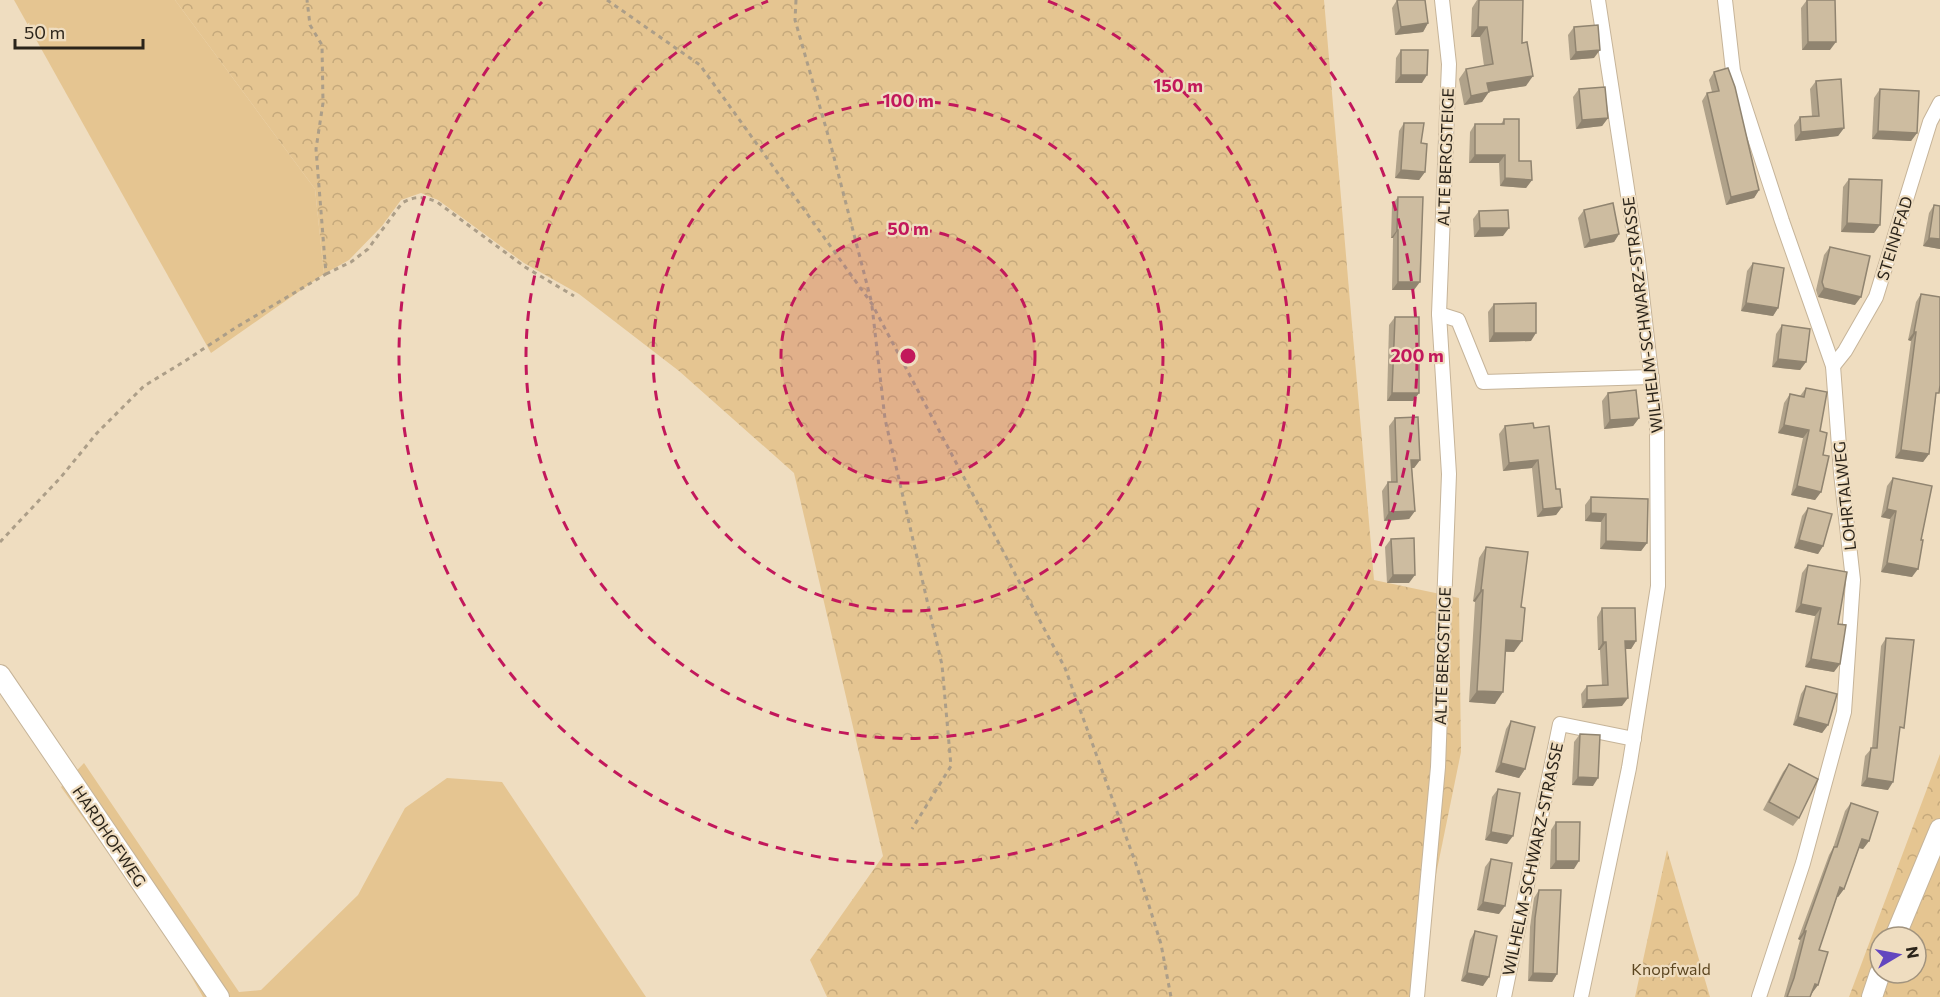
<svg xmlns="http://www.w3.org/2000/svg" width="1940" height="997" viewBox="0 0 1940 997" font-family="Commissioner,sans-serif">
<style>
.grass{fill:#e5c591}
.forest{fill:url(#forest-crowns);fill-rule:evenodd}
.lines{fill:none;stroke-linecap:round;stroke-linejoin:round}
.street-casing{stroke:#c6b499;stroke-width:16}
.secondary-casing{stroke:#c6b499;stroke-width:22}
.path{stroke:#ac9e88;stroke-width:3;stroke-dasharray:4.5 4.5;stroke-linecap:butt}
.street{stroke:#fff;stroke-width:14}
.secondary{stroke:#fff;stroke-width:20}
.wall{fill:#b0a28a}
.shaded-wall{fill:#908470}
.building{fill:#cdbca0;stroke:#908470;stroke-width:1.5}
.ring{fill:none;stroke:#c2185b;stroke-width:3;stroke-dasharray:10 8}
.labels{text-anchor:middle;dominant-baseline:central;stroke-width:4.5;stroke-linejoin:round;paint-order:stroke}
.street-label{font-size:16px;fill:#2b241a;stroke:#efddc0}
.park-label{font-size:16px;fill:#5c4620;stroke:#efddc0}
.centre{fill:#c2185b;stroke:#efddc0;stroke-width:3}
.ring-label{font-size:18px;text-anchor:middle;font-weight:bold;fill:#c2185b;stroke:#efddc0;stroke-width:4.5;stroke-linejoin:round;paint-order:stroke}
</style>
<defs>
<pattern id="forest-crowns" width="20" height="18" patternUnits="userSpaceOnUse" patternTransform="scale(1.5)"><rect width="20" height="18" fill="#e5c591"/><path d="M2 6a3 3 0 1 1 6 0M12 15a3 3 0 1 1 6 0" fill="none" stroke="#c5a97c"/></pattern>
</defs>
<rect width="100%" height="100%" fill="#efddc0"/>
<g class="grass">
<polygon points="14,0 175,0 315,189 324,274 211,353"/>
<polygon points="84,763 239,992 261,990 358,895 405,808 447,778 502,782 646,997 203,997 168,936 61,787"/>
</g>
<g class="forest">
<polygon points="175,0 1324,0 1374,580 1459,598 1461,752 1411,997 827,997 810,960 883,856 794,473 679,371 579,294 524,263 438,200 421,193 401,200 382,226 349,260 324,274 315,189"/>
<path d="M1940 754V997H1849ZM1880 937H1916V973H1880Z"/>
<polygon points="1667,850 1705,980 1710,997 1635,997"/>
</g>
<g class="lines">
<defs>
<g id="street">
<polyline points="1725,0 1733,71 1782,221 1833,366 1841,473 1853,580 1844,712 1803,863 1759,997"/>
<polyline points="1439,314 1458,320 1483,382 1652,377"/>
<polyline points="1833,366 1845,351 1876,297 1930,122 1940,103"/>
<polyline points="1417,997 1438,767 1449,474 1439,314 1449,64 1442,0"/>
<polyline points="1504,997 1560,724 1634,739"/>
<polyline points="1581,997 1629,768 1658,586 1657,426 1638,260 1598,0"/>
</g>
<g id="secondary">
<polyline points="0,675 219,997"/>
<polyline points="1895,937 1940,829"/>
<polyline points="1872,997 1880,973"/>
</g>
</defs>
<use href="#street" class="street-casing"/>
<use href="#secondary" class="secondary-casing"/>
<g class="path">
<polyline points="607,0 700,65 872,304 1065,668 1137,867 1161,944 1171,997"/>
<polyline points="796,0 795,20 830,142 871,300"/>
<path d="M326 274 351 262 368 249 402 203C414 196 424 196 437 202L525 267 574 296"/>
<polyline points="872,306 885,419 942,665 951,766 912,829"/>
<polyline points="0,542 61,477 97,433 144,386 185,361 235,328 326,274 316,149 323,103 322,45 310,25 307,0"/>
</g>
<use href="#street" class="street"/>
<use href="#secondary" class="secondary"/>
</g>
<g class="wall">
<polygon points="1397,0 1428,23 1423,32 1395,35 1392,8"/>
<polygon points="1477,0 1523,0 1522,43 1526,86 1488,92 1482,102 1464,105 1459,79 1466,69 1484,66 1480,37 1471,37 1472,8"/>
<polygon points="1807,0 1830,50 1802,50 1801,8"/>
<polygon points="1574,27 1594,58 1570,60 1568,35"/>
<polygon points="1401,50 1422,83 1395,83 1396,58"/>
<polygon points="1714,72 1759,190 1754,198 1726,205 1702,101 1707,93 1712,92 1709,80"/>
<polygon points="1816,81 1844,128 1838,136 1795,141 1794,125 1800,117 1812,116 1810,89"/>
<polygon points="1579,89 1608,118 1602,126 1576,129 1573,97"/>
<polygon points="1880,89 1917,133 1911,141 1872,139 1874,98"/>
<polygon points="1504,119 1519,161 1532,180 1526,188 1500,186 1499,163 1469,163 1470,132 1475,124 1501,124"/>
<polygon points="1404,123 1425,172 1419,180 1395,178 1399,131"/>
<polygon points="1849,179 1874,233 1841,232 1843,187"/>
<polygon points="1398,197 1414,290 1392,290 1393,238 1391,238 1392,205"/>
<polygon points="1934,205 1940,206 1940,249 1923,246 1929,213"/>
<polygon points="1584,210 1619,234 1614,242 1584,248 1578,218"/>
<polygon points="1479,211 1503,236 1474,237 1473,219"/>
<polygon points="1830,247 1855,305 1818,297 1816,290 1824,255"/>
<polygon points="1753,263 1778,308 1773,316 1741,311 1747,271"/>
<polygon points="1921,294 1936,397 1929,454 1923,462 1895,458 1911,341 1908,340 1916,302"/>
<polygon points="1494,304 1531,341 1489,342 1488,312"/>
<polygon points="1395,317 1419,393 1413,401 1387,401 1389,325"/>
<polygon points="1782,325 1806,362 1800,370 1772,367 1776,334"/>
<polygon points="1806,388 1820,431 1823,455 1821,492 1815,500 1791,495 1803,438 1778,433 1784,403 1790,394 1800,396"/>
<polygon points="1608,393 1639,418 1633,426 1604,429 1602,401"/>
<polygon points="1395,418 1420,460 1414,468 1412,468 1415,511 1409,519 1384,521 1382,491 1388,482 1391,482 1389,426"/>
<polygon points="1505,426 1534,428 1562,507 1556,515 1537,517 1532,468 1503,471 1499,434"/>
<polygon points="1893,478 1921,540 1912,577 1881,572 1890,519 1881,517 1887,486"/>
<polygon points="1591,497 1647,543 1641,551 1600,549 1601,522 1585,521 1585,505"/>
<polygon points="1808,508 1823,546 1818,554 1794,548 1802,516"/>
<polygon points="1391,539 1409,583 1387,583 1385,547"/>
<polygon points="1486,547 1514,652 1506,652 1495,704 1469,702 1475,602 1473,601 1479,558"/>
<polygon points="1808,565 1838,624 1834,672 1805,667 1815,616 1795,612 1802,573"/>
<polygon points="1602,608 1636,641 1631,649 1625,649 1622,706 1582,708 1581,694 1587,686 1602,685 1600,650 1598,650 1597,617"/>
<polygon points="1886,638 1888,790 1861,786 1865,756 1872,748 1881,646"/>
<polygon points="1806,686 1828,725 1822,733 1793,725 1801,694"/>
<polygon points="1511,721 1525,769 1519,778 1495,772 1506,729"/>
<polygon points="1580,734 1593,786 1572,785 1574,742"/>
<polygon points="1789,764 1799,818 1793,826 1763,810 1783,772"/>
<polygon points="1498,789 1507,844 1485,840 1492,797"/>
<polygon points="1851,803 1869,841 1863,849 1859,848 1844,889 1838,897 1837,897 1819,950 1818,985 1812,993 1810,997 1784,997 1800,940 1798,939 1829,855 1833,848 1845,811"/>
<polygon points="1556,822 1574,869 1550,869 1551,830"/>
<polygon points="1491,859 1499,914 1477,910 1485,867"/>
<polygon points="1539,890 1557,974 1552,982 1528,981 1530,927 1534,898"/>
<polygon points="1475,931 1483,986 1461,981 1470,940"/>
</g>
<g class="shaded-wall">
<polygon points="1428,23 1423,32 1395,35 1401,27"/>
<polygon points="1478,27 1487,27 1480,37 1471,37"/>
<polygon points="1808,42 1836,42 1830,50 1802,50"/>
<polygon points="1600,50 1594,58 1570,60 1576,52"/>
<polygon points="1401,75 1427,75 1422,83 1395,83"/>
<polygon points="1533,76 1526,86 1480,93 1487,83"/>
<polygon points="1489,92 1482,102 1464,105 1471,96"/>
<polygon points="1608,118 1602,126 1576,129 1582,120"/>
<polygon points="1844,128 1838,136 1795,141 1801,132"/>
<polygon points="1878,131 1917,133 1911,141 1872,139"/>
<polygon points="1475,155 1505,155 1499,163 1469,163"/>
<polygon points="1401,170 1425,172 1419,180 1395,178"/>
<polygon points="1505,178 1532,180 1526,188 1500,186"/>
<polygon points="1759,190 1754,198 1726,205 1731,197"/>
<polygon points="1847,223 1880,225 1874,233 1841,232"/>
<polygon points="1480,228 1509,228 1503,236 1474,237"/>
<polygon points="1397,230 1398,230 1393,238 1391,238"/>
<polygon points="1619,234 1614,242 1584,248 1590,240"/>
<polygon points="1929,238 1940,239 1940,249 1923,246"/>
<polygon points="1398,282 1420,282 1414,290 1392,290"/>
<polygon points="1824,288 1861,297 1855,305 1818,297"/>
<polygon points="1746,303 1778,308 1773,316 1741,311"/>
<polygon points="1914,332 1916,332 1911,341 1908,340"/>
<polygon points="1494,333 1536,333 1531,341 1489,342"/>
<polygon points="1778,359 1806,362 1800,370 1772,367"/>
<polygon points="1392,393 1419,393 1413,401 1387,401"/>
<polygon points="1639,418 1633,426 1604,429 1610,420"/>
<polygon points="1784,425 1809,430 1803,438 1778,433"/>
<polygon points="1901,450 1929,454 1923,462 1895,458"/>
<polygon points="1411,460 1420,460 1414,468 1406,468"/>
<polygon points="1538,460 1532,468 1503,471 1509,463"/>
<polygon points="1797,486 1821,492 1815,500 1791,495"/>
<polygon points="1562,507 1556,515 1537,517 1543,509"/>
<polygon points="1887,509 1896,511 1890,519 1881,517"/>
<polygon points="1415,511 1409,519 1384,521 1389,512"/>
<polygon points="1591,513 1606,514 1601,522 1585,521"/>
<polygon points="1799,540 1823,546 1818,554 1794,548"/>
<polygon points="1606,541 1647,543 1641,551 1600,549"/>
<polygon points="1887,563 1918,569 1912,577 1881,572"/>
<polygon points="1393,575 1415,575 1409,583 1387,583"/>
<polygon points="1481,590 1483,590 1475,602 1473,601"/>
<polygon points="1801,604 1821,608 1815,616 1795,612"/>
<polygon points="1506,640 1522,641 1514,652 1498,651"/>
<polygon points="1625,641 1636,641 1631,649 1619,649"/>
<polygon points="1603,642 1606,642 1600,650 1598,650"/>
<polygon points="1811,659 1840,664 1834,672 1805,667"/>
<polygon points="1477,691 1503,692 1495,704 1469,702"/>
<polygon points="1628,698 1622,706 1582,708 1587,700"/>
<polygon points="1798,717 1828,725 1822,733 1793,725"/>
<polygon points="1501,763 1525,769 1519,778 1495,772"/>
<polygon points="1578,777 1598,778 1593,786 1572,785"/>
<polygon points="1867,778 1893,782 1888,790 1861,786"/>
<polygon points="1491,832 1513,836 1507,844 1485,840"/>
<polygon points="1862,839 1869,841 1863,849 1856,847"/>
<polygon points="1556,861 1579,861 1574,869 1550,869"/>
<polygon points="1840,887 1844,889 1838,897 1835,896"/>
<polygon points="1483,902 1505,906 1499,914 1477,910"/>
<polygon points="1804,931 1806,931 1800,940 1798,939"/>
<polygon points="1467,973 1489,977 1483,986 1461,981"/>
<polygon points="1533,973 1557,974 1552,982 1528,981"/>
<polygon points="1815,984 1818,985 1812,993 1809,992"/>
</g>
<g class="building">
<polygon points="1397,0 1425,0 1428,23 1401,27"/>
<polygon points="1479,0 1523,0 1522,43 1527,42 1533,76 1487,83 1489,92 1471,96 1466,69 1493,64 1487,27 1478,27"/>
<polygon points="1807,0 1835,0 1836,42 1808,42"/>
<polygon points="1598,25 1600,50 1576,52 1574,27"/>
<polygon points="1401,50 1428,50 1427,75 1401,75"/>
<polygon points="1728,68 1735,87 1759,190 1731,197 1707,93 1719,91 1714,72"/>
<polygon points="1841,79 1844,128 1801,132 1800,117 1819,116 1816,81"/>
<polygon points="1605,87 1608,118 1582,120 1579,89"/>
<polygon points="1880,89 1919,91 1917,133 1878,131"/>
<polygon points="1504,119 1519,119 1519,161 1531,161 1532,180 1505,178 1505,155 1475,155 1475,124 1504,124"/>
<polygon points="1404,123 1424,123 1421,143 1427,144 1425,172 1401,170"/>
<polygon points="1849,179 1882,180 1880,225 1847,223"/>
<polygon points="1398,197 1423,197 1420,282 1398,282 1398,230 1397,230"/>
<polygon points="1613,203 1619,234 1590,240 1584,210"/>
<polygon points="1934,205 1940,206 1940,239 1929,238"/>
<polygon points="1508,210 1509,228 1480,228 1479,211"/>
<polygon points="1830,247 1870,256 1861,297 1824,288 1822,282"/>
<polygon points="1753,263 1784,268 1778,308 1746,303"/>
<polygon points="1921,294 1940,297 1940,385 1939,393 1936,393 1929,454 1901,450 1916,332 1914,332"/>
<polygon points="1536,303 1536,333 1494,333 1494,304"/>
<polygon points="1395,317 1419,317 1419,393 1392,393"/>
<polygon points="1782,325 1810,329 1806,362 1778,359"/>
<polygon points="1806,388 1827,392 1820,431 1827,433 1823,455 1829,456 1821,492 1797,486 1809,430 1784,425 1790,394 1804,397"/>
<polygon points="1636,390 1639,418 1610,420 1608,393"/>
<polygon points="1418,417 1420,460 1411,460 1415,511 1389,512 1388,482 1397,482 1395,418"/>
<polygon points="1533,423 1534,428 1549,426 1556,489 1560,489 1562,507 1543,509 1538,460 1509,463 1505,426"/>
<polygon points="1893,478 1932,486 1921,540 1923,540 1918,569 1887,563 1896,511 1887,509"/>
<polygon points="1591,497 1648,499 1647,543 1606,541 1606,514 1591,513"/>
<polygon points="1808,508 1832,514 1823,546 1799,540"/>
<polygon points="1414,538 1415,575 1393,575 1391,539"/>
<polygon points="1486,547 1528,552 1521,607 1525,608 1522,641 1506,640 1503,692 1477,691 1483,590 1481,590"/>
<polygon points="1808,565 1847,572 1838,624 1846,625 1840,664 1811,659 1821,608 1801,604"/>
<polygon points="1602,608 1635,608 1636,641 1625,641 1628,698 1587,700 1587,686 1608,685 1606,642 1603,642"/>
<polygon points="1886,638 1914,640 1904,728 1900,727 1893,782 1867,778 1871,748 1877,748"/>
<polygon points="1806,686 1837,694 1828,725 1798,717"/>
<polygon points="1511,721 1535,727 1525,769 1501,763"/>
<polygon points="1580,734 1600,735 1598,778 1578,777"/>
<polygon points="1789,764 1818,779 1799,818 1769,802"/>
<polygon points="1498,789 1520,793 1513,836 1491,832"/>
<polygon points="1851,803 1878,812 1869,841 1862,839 1844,889 1840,887 1819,950 1828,952 1818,985 1815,984 1810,997 1787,997 1794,978 1806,931 1804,931 1834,847 1837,847"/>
<polygon points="1556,822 1580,822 1579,861 1556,861"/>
<polygon points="1491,859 1512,863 1505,906 1483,902"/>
<polygon points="1539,890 1561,890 1557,974 1533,973 1535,918"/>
<polygon points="1475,931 1497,936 1489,977 1467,973"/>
</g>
<circle cx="908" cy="356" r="127" fill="#c2185b" fill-opacity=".12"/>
<g class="ring">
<circle cx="908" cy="356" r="127"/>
<circle cx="908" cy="356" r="255"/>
<path d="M1048 1A382 382 0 1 1 768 1"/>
<path d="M1274 2A509 509 0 1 1 542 2"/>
</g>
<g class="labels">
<g class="street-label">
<text transform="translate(1445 157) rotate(-88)">ALTE BERGSTEIGE</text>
<text transform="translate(1894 238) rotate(-73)">STEINPFAD</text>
<text transform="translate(1642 315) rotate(-97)">WILHELM-SCHWARZ-STRASSE</text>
<text transform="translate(1844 496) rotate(-96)">LOHRTALWEG</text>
<text transform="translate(1442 656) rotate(-88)">ALTE BERGSTEIGE</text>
<text transform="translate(110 836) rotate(56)">HARDHOFWEG</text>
<text transform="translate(1532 859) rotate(-78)">WILHELM-SCHWARZ-STRASSE</text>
</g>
<g class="park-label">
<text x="1671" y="968">Knopfwald</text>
</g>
</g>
<circle cx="908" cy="356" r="9" class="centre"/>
<g class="ring-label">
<text x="1178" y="92">150 m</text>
<text x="908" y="107">100 m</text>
<text x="908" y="235">50 m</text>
<text x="1417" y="362">200 m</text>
</g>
<g transform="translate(1898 955) rotate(80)"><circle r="28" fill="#efddc0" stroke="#a1937e" stroke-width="1.5"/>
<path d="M0-4.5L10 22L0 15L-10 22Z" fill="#6346bf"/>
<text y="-9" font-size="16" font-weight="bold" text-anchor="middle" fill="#2b241a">N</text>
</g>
<path d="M15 39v9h128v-9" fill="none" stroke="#2b241a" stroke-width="3"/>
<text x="24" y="39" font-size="18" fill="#2b241a" stroke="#efddc0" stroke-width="4.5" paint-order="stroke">50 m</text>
</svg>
